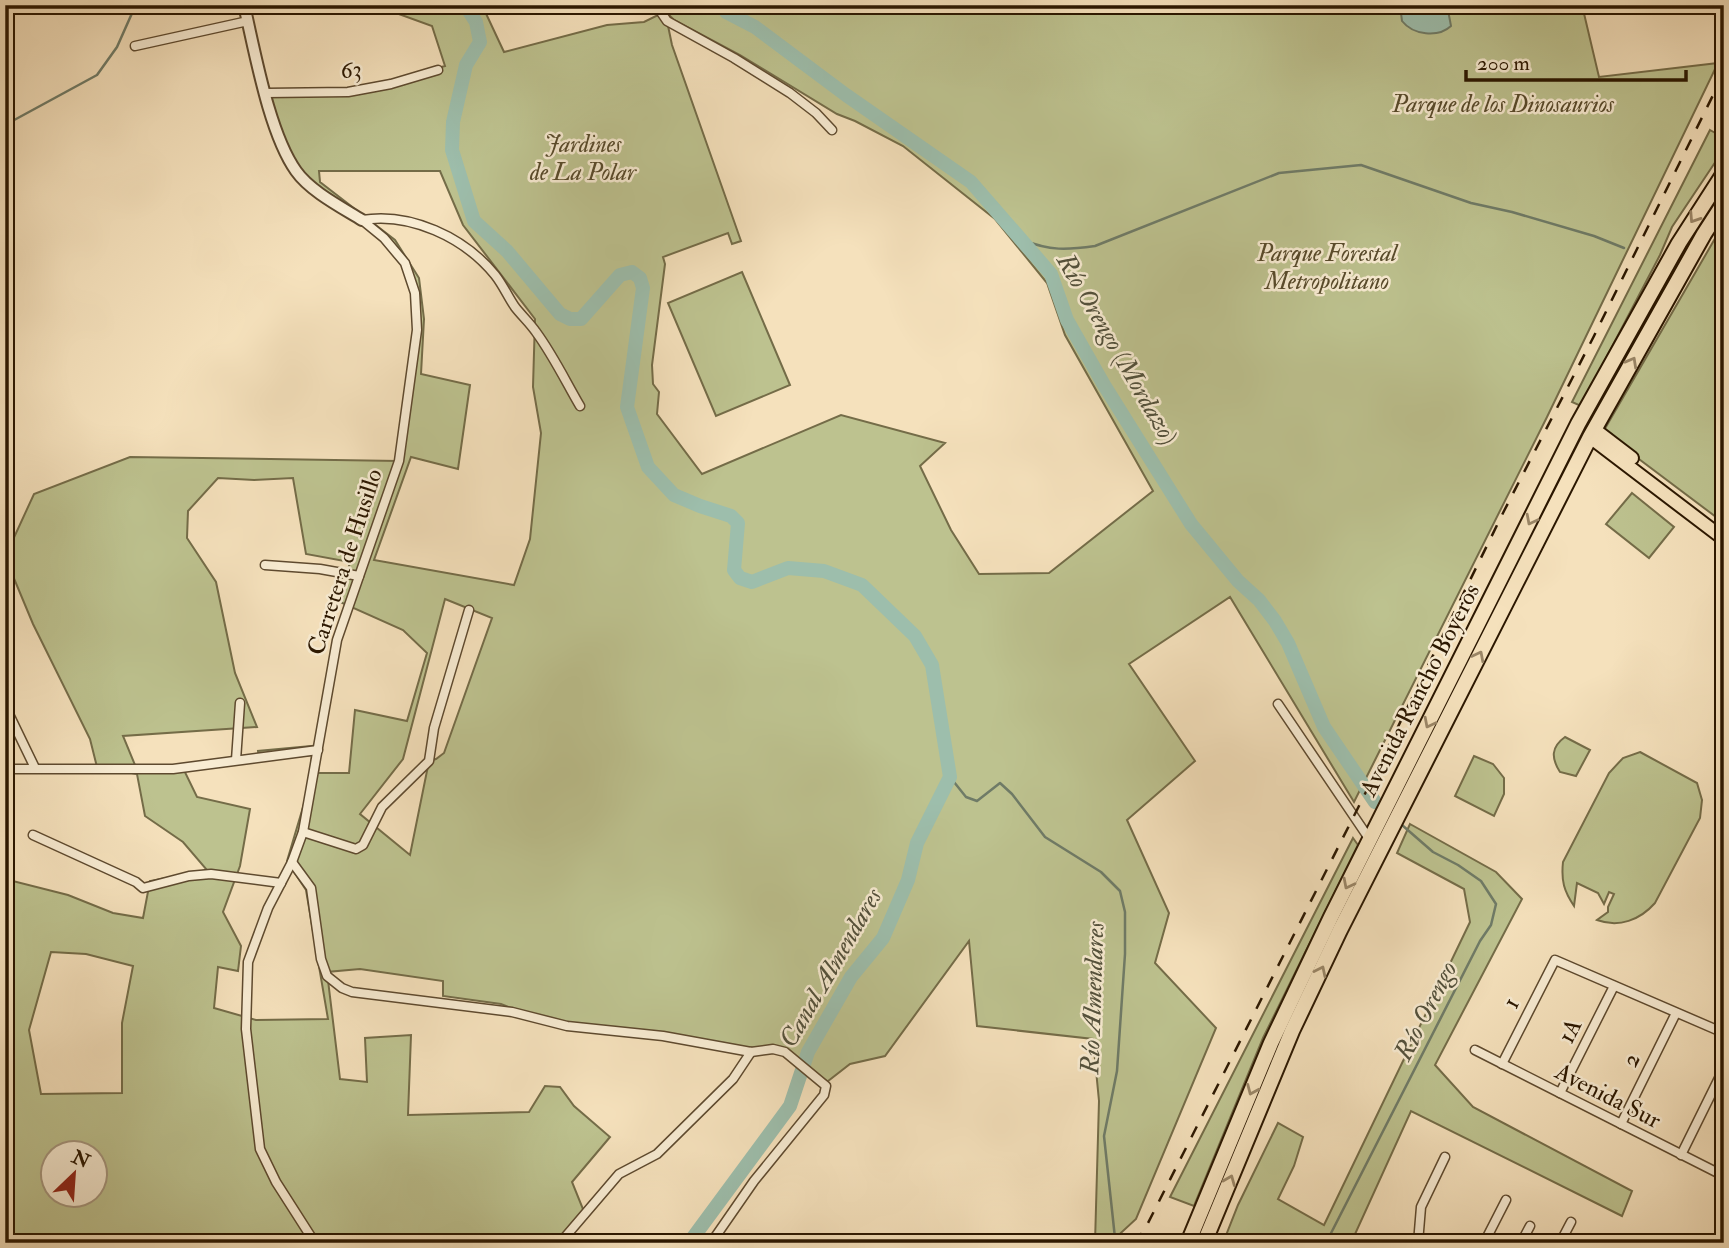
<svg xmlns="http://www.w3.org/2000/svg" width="1729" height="1248" viewBox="0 0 1729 1248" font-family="'IM FELL Double Pica',serif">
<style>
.green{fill:#bdc28f;stroke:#746c48;stroke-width:2;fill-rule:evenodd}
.water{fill:#9dbeac;stroke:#6f7b67;stroke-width:2}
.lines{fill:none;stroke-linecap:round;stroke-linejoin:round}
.stream{stroke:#6f7b67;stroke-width:2.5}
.river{stroke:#9dbeac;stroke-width:14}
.minor-casing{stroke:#5e4a2f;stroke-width:11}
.tertiary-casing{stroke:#5e4a2f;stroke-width:14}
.primary-casing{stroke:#2b1700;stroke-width:16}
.trunk-casing{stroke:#2b1700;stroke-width:18}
.minor{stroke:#f8ecd3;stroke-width:8}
.tertiary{stroke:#f8ecd3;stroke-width:10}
.primary{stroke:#f5e1bc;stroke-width:12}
.trunk{stroke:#f5e1bc;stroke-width:14}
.rail{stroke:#2b1700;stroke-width:2.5;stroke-dasharray:12 12;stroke-linecap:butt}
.oneway{stroke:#9a8667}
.labels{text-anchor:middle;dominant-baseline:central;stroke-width:5;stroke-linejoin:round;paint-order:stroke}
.street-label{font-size:24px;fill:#2b1700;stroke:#f8ecd3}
.park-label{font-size:24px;font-style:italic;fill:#574a2b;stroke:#f8ecd3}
.water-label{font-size:26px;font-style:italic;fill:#53513c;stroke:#f8ecd3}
</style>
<rect width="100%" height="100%" fill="#f5e1bc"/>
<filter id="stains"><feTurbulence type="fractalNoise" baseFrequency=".00286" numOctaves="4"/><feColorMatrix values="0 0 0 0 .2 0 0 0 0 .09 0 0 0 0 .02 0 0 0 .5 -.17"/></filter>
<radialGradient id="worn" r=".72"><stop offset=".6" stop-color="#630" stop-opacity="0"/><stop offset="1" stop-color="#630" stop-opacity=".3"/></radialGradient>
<g class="green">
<path d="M374 5H482L504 52 607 25 644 22 662 13 667 21 672 45 741 241 732 244 728 233 663 257 665 264 652 365 653 384 659 392 657 414 702 474 841 415 945 443 920 466 951 530 979 574 1049 573 1153 491 1065 335 1047 283 995 219 903 146 855 121 837 114 740 55 674 20 670 16 668 5H1582L1599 77 1718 63 1547 417 1354 802 1230 597 1129 664 1195 761 1127 820 1169 913 1155 963 1216 1028 1136 1219 1110 1243H1095L1099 1101 1093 1039 977 1026 969 941 885 1056 850 1064 823 1085 785 1052H751L536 1018 501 1004 443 996V981L360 969 327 972 340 1079 367 1082 365 1038 411 1035 408 1115 529 1112 545 1086 560 1087 574 1106 610 1137 572 1182 585 1214 560 1243H5V879L68 895 113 913 143 918 150 881 207 870 183 842 145 816 137 774 97 767 90 739 33 624 5 557 34 494 130 457 399 461 417 330 415 293 405 263 384 238 297 173 266 93 348 92 445 66 432 26ZM319 171H440L463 225 535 319 533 387 541 433 530 539 514 585 374 560 411 457 458 469 470 385 421 374 424 319 419 278 395 240 320 182ZM218 478 254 480 293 478 306 554 350 562 340 602 403 630 427 653 407 721 355 710 349 773H318L321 745 258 751 259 761 312 755 309 787 287 861 306 890 328 1019 256 1020 214 1008 218 967 238 971 241 946 223 912 240 866 250 809 197 797 182 766 135 765 123 736 257 727 235 673 216 582 187 538 188 511ZM445 599 492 618 444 753 436 759 429 761 410 855 360 814 403 759ZM51 952 86 954 133 966 122 1023V1093L41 1094 29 1030ZM52 1154H94V1196H52Z"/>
<polygon points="1710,130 1724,138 1724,149 1672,227 1660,255 1581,406 1572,402"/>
<polygon points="1724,223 1724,523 1603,432"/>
<polygon points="742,272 790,385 716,416 668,303"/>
<polygon points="1632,493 1674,527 1649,558 1606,524"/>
<path d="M1565 737 1590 750 1576 776 1560 772C1551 758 1551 747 1565 737Z"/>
<path d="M1640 752 1697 783 1702 800 1700 818 1655 903C1640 920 1619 928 1597 920L1608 912V907L1614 894 1609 892 1604 904 1598 893 1577 883 1574 906C1564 891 1561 881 1563 862L1609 773 1623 758Z"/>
<polygon points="1474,756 1493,764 1504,778 1504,794 1494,816 1455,796"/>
<polygon points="1410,824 1496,872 1522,899 1435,1065 1473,1107 1632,1191 1622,1216 1411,1111 1351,1243 1223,1243 1238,1205 1278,1123 1303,1137 1294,1166 1278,1199 1324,1225 1470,922 1464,889 1397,853"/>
<polygon points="1353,838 1358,845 1263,1038 1194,1206 1170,1197"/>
</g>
<path class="water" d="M1400 5H1447L1451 26C1438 38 1413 35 1402 21Z"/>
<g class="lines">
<g class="stream">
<polyline points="5,125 97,75 117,47 133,11 133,5"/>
<path d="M1023 240C1050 251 1067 250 1095 246L1279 173 1361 165 1471 203 1512 212 1594 236 1624 248"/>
<polyline points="950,777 966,797 977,801 1000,783 1012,794 1045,837 1101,872 1120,891 1125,912 1125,954 1117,1071 1104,1136 1115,1238 1113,1243"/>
<polyline points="1326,1243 1480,941 1491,925 1496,904 1481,881 1458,865 1433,852 1402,825"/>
</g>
<g class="river">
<polyline points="465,5 476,22 480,42 466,65 453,122 452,150 474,221 507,251 560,314 570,319 581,319 620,275 632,272 640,278 643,288 627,407 648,467 674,495 700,506 731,516 738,523 734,570 740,578 752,582 788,568 824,571 862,585 915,636 932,665 950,777 917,843 908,880 883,938 851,977 808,1052 790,1106 689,1243"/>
<polyline points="721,5 726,12 755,27 846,95 971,182 1051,274 1067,320 1104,385 1191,524 1238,581 1259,600 1275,621 1288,643 1324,727 1375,802"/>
</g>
<defs>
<g id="minor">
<polyline points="656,5 667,21 734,58 790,93 816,113 832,130"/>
<polyline points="135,46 248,21"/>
<polyline points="266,93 348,92 391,84 438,70"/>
<path d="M362 220C410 212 464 237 495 275 503 285 508 297 515 307 522 316 530 323 536 332 553 355 566 382 580 406"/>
<polyline points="265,565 320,569 359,576"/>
<polyline points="1278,704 1370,840"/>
<polyline points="5,706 35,768"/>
<polyline points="236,760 240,703"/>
<polyline points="5,769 173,769 318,750"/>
<polyline points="303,832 356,849 363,845 382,807 429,761 434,728 469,610"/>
<polyline points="33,835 136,882 143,888 189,876 211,874 281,883"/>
<polyline points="292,862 311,888 321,959 327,976 342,988 352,992 512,1012 567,1026 663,1036 751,1052 773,1049 785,1052 826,1086 824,1095 754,1181 711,1243"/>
<polyline points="1475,1050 1724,1176"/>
<polyline points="1502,1064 1555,960 1724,1033"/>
<polyline points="1560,1093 1614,986"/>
<polyline points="1621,1124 1676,1013"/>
<polyline points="1681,1155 1724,1068"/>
<polyline points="315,1243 276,1182 260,1149 246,1029 248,962 268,908 292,862 303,832 337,640 399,461 417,330 415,293 405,263 384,238 362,220"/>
<polyline points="560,1243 619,1174 657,1154 733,1079 751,1052"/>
<polyline points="1418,1243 1421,1207 1445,1157"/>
<polyline points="1484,1243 1506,1200"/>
<polyline points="1521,1243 1530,1226"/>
<polyline points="1560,1243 1571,1222"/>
</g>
<path id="tertiary" d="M244 5C255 52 269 133 296 171 310 191 341 207 362 220"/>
<g id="primary">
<polyline points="1594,429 1632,458"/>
<polyline points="1590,437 1724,539"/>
</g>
<g id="trunk">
<polyline points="1188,1243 1271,1043 1331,917 1578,424 1679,243 1724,173"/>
<polyline points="1204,1243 1292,1031 1340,930 1590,437 1704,234 1724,203"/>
</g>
</defs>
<use href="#minor" class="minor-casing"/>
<use href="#tertiary" class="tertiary-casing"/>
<use href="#primary" class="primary-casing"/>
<use href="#trunk" class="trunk-casing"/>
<use href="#minor" class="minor"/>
<use href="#tertiary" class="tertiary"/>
<use href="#primary" class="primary"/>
<use href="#trunk" class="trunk"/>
<polyline class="rail" points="1135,1243 1146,1227 1360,804 1504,511 1594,336 1724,73"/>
</g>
<defs><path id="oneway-chevron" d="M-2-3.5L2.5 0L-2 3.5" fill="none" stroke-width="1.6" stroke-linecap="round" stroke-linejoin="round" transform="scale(1.75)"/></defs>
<g class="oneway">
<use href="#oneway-chevron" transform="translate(1694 218) rotate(123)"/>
<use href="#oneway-chevron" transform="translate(1632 362) rotate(-61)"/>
<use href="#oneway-chevron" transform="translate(1531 520) rotate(117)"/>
<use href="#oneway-chevron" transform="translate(1479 656) rotate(-63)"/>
<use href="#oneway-chevron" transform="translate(1429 723) rotate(117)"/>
<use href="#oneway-chevron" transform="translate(1348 884) rotate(117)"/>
<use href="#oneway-chevron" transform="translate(1321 971) rotate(-64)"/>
<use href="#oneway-chevron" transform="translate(1252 1090) rotate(113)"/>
<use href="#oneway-chevron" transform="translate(1230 1180) rotate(-68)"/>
</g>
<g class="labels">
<g class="street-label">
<text transform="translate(351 70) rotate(-6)">63</text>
<text transform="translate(345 562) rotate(-72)">Carretera de Husillo</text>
<text transform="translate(1420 690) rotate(-63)">Avenida Rancho Boyeros</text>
<text transform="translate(1511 1003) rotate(-63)">1</text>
<text transform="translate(1570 1031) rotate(-63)">1A</text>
<text transform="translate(1631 1060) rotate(-63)">2</text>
<text transform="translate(1608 1096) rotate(27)">Avenida Sur</text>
</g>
<g class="park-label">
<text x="1503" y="104">Parque de los Dinosaurios</text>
<text x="583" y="144">Jardines<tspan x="583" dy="28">de La Polar</tspan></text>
<text x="1327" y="253">Parque Forestal<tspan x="1327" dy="28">Metropolitano</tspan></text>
</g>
<g class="water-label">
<text transform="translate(1117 349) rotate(60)">Río Orengo (Mordazo)</text>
<text transform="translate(831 968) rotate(-60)">Canal Almendares</text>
<text transform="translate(1093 998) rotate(-88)">Río Almendares</text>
<text transform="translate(1426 1011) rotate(-63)">Río Orengo</text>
</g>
</g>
<rect width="1729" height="1248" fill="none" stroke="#f5e1bc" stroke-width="28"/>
<rect x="7" y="7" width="1715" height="1234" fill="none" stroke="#2b1700" stroke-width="3.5"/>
<rect x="14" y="14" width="1701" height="1220" fill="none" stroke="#2b1700" stroke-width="2"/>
<g transform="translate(74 1174) rotate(25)"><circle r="33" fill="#f8ecd3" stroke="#a6977f" stroke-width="2"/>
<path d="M0-5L12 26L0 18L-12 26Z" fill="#8f2418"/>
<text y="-10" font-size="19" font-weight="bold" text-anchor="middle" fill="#2b1700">N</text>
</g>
<path d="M1466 70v10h220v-10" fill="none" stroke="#2b1700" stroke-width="3.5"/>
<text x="1477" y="70" font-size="21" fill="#2b1700" stroke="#f8ecd3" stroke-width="5" paint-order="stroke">200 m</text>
<rect width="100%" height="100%" filter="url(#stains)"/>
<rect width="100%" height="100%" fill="url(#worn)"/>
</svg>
